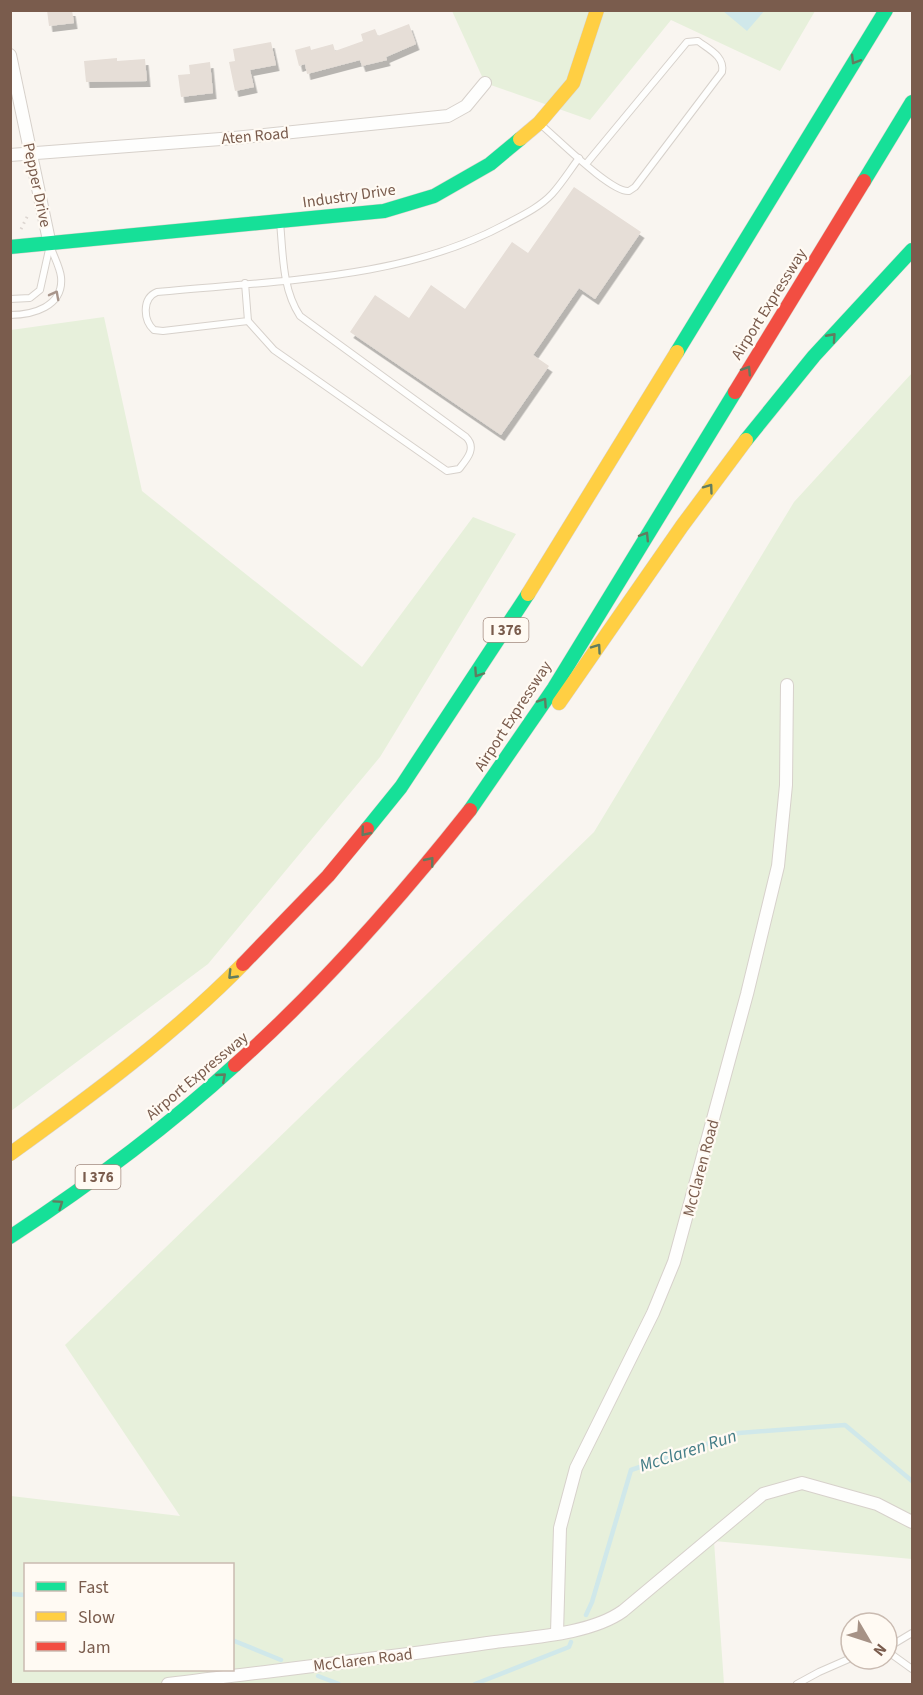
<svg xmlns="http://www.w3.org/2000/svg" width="923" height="1695" viewBox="0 0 923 1695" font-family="'Source Sans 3',sans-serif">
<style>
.green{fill:#e7f0db;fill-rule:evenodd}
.water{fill:#d0e8ea}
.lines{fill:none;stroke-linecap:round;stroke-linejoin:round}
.stream{stroke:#d0e8ea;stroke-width:4.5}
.building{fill:#e6ded7;filter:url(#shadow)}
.lane-casing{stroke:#d7d1cb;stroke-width:8}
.street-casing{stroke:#d7d1cb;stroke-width:14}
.fast-casing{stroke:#d9d2cb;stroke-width:15}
.slow-casing{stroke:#d9d2cb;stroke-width:15}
.jam-casing{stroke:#d9d2cb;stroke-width:15}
.path{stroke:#dcd5d0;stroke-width:3;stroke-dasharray:1.5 4.5;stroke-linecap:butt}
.lane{stroke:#fefefd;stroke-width:6}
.street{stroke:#fefefd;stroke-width:12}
.fast{stroke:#16e098;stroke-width:14}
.slow{stroke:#ffcf43;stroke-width:14}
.jam{stroke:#f24e42;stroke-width:14}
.oneway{stroke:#617d60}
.oneway2{stroke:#a8958b}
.labels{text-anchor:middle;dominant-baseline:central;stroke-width:4.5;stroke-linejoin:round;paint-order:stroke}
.shield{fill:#fffaf3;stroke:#a28b7f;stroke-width:1.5}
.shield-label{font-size:15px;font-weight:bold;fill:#7a5c4d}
.street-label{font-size:16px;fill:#7a5c4d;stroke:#fffaf3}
.water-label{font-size:18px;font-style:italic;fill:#437c86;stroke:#fffaf3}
</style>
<defs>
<filter id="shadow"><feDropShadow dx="3.5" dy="6" stdDeviation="0" flood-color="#0004"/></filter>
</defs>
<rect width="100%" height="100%" fill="#f9f5f0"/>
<g class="green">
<polygon points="452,11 815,11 780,71 671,20 590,120 485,83"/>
<polygon points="104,317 142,491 362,667 473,517 516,534 380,757 208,964 11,1111 11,330"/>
<path d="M912 373V1559L714 1541 724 1684H11V1496L180 1516 65 1345 594 832 794 502ZM26 1564H232V1670H26Z"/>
</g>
<polygon class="water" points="765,10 747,31 723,11 723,10"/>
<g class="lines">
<g class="stream">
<polyline points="10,1594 26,1595"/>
<polyline points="586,1615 592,1602 631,1470 739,1433 845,1425 912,1481"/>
<polyline points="232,1640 281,1660"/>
<polyline points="318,1676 339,1684"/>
<polyline points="475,1684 569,1647 571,1642"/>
</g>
</g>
<g class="building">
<polygon points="47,10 72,10 74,23 49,26"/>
<polygon points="409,24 416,44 386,57 387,60 362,66 360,60 307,74 305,64 299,66 295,50 310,46 311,50 333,44 335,51 363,41 361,34 375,29 378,36"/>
<polygon points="271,42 276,65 250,70 254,87 235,91 229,62 235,61 233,49"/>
<polygon points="117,58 117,61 145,59 147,81 86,82 84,61"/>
<polygon points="210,62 213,93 181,97 178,75 190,74 189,65"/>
<polygon points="574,187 641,232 595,299 579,288 533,355 549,366 501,435 350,332 375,295 409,318 431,285 465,309 512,242 528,253"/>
</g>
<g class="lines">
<defs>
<g id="lane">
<path d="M540 124C556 137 611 193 629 191L635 187 722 72C725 56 708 49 698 41L687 42 586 164"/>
<path d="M245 283 248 321 163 331 154 330C143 320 142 298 157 292 274 280 401 281 506 224 521 216 540 207 552 194 562 183 570 170 579 158"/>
<polyline points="10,299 30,298 40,290 50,245"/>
<path d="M10 315C32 315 64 307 61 277 60 267 53 255 50 245"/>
<path d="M248 321 274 350 447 471 459 469C467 459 477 448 466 437L300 316C282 289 283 253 280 222"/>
<polyline points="887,1648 912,1633"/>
<polyline points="887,1651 912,1669"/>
<polyline points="797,1684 819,1672 851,1658"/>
</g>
<g id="street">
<polyline points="10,55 50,245"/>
<polyline points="10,155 234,138 448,116 466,106 485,83"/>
<polyline points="557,1633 560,1528 576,1468 653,1313 674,1262 747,994 778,866 786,785 787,685"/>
<path d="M168 1684C277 1670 386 1658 495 1642 533 1637 591 1634 623 1611L763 1494 802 1483 877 1504 912 1522"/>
</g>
<g id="fast">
<polyline points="864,181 912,102"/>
<polyline points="10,247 384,211 434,196 490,164 520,139"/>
<polyline points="677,352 886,10"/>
<polyline points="746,440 814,356 912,250"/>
<polyline points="470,810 554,688 735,392"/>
<polyline points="367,829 401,787 528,594"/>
<path d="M10 1237C89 1185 165 1129 235 1065"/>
</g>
<g id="slow">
<polyline points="520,139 539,123 573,83 597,10"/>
<polyline points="528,594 677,352"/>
<polyline points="559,703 682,526 746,440"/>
<path d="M10 1154C92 1095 172 1036 243 964"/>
</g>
<g id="jam">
<polyline points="735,392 864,181"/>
<polyline points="243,964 328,876 367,829"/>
<path d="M235 1065C322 987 398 901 470 810"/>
</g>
</defs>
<use href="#lane" class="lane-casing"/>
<use href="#street" class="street-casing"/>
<use href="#fast" class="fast-casing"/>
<use href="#slow" class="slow-casing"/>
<use href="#jam" class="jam-casing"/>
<polyline class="path" points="21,229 28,215"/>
<use href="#lane" class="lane"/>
<use href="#street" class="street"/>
<use href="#fast" class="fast"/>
<use href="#slow" class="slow"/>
<use href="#jam" class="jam"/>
</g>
<defs><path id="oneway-chevron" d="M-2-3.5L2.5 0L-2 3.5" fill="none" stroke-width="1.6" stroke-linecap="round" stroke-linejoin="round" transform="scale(1.5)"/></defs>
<g class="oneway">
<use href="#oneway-chevron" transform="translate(855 60) rotate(121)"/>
<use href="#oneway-chevron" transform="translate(832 337) rotate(-48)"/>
<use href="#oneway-chevron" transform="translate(747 370) rotate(-58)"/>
<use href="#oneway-chevron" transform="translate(709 488) rotate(-54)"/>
<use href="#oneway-chevron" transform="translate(645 536) rotate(-58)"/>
<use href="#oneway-chevron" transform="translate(597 648) rotate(-55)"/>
<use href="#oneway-chevron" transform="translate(478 673) rotate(124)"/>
<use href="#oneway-chevron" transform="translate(543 702) rotate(-56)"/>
<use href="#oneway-chevron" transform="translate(365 832) rotate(129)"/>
<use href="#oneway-chevron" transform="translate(430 861) rotate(-51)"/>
<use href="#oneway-chevron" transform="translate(232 975) rotate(134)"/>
<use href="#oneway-chevron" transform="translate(222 1077) rotate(-41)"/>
<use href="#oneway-chevron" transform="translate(59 1204) rotate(-35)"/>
</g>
<use class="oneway2" href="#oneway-chevron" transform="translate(55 295) rotate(-62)"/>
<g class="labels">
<g class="shield">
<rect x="483.5" y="618" width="45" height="24" rx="4.5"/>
<rect x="75.5" y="1165" width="45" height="24" rx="4.5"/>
</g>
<g class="shield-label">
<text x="506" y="630">I 376</text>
<text x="98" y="1177">I 376</text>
</g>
<g class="street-label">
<text transform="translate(255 136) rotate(-5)">Aten Road</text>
<text transform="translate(37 185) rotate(78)">Pepper Drive</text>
<text transform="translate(349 196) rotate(-8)">Industry Drive</text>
<text transform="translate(769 304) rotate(-58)">Airport Expressway</text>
<text transform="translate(513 716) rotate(-57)">Airport Expressway</text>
<text transform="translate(197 1076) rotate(-40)">Airport Expressway</text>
<text transform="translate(701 1168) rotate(-75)">McClaren Road</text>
<text transform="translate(363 1660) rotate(-7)">McClaren Road</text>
</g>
<g class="water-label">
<text transform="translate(688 1451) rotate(-18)">McClaren Run</text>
</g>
</g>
<rect width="923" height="1695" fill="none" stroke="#7a5c4d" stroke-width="24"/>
<rect x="24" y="1563" width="210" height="108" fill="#fffaf3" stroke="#cabbb1" stroke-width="1.5"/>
<rect x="36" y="1582" width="30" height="9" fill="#16e098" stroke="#cabbb1" stroke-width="1.5"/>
<text x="78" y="1593" font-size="18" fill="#7a5c4d">Fast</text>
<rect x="36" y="1612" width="30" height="9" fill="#ffcf43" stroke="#cabbb1" stroke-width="1.5"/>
<text x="78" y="1623" font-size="18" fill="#7a5c4d">Slow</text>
<rect x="36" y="1642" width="30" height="9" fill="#f24e42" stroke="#cabbb1" stroke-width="1.5"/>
<text x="78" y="1653" font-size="18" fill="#7a5c4d">Jam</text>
<g transform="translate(869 1641) rotate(129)"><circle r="28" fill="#fffaf3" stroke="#cabbb1" stroke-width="1.5"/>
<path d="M0-4.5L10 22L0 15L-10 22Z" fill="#a69286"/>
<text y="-9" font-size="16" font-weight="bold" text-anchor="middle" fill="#7a5c4d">N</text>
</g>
</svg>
